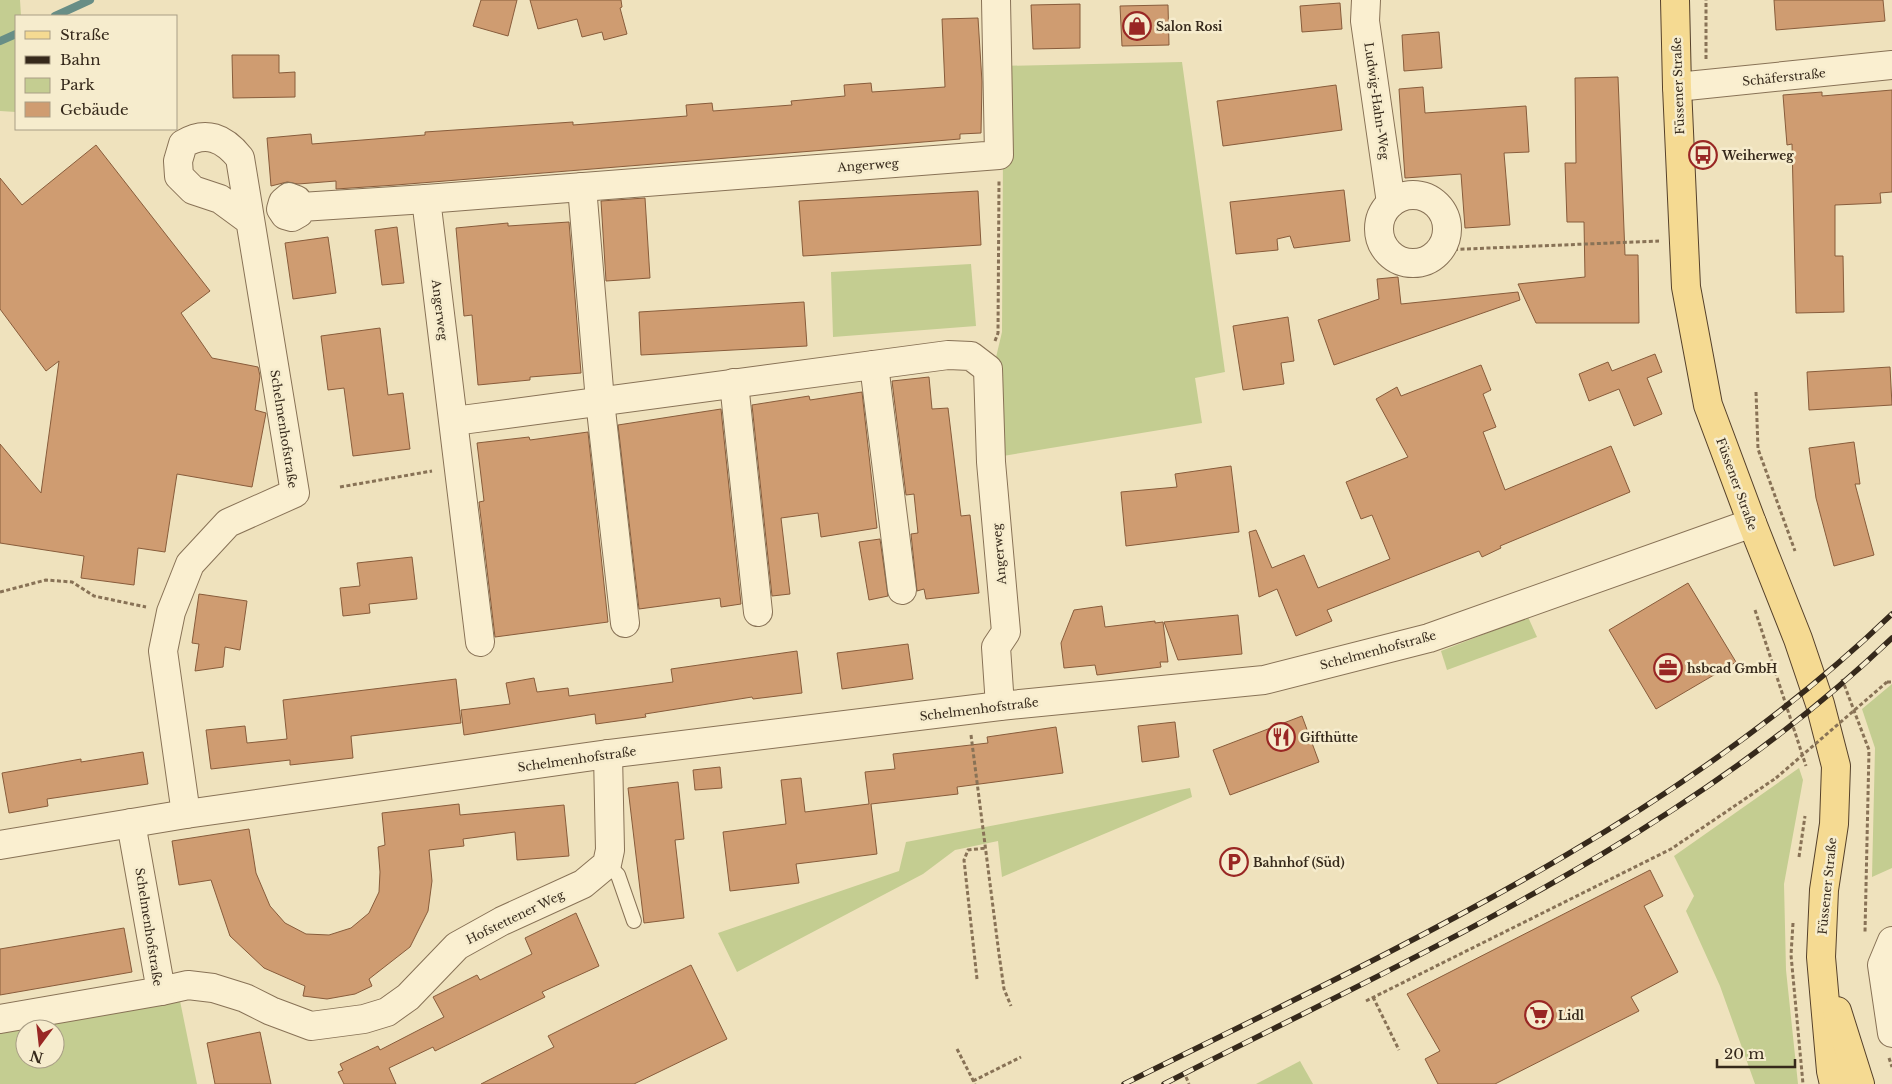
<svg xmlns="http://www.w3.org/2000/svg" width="1892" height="1084" viewBox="0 0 1892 1084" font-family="'Libre Baskerville',serif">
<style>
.green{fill:#c4cd91;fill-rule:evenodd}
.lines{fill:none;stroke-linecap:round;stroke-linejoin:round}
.stream{stroke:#688e86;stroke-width:8}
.building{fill:#cf9c71;stroke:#885c3b}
.service-casing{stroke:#887256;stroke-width:16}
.minor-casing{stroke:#887256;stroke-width:30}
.primary-casing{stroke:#55402a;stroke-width:30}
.path{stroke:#887256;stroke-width:3;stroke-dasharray:4 2.5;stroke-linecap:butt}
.service{stroke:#faefd0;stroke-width:14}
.minor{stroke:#faefd0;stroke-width:28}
.primary{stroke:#f5da92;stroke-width:28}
.rail-casing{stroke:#36291b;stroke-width:5.5}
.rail{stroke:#f6eccd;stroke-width:4;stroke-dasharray:11;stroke-linecap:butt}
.path-bridge{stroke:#887256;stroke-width:3;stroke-dasharray:4 2.5;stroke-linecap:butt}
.labels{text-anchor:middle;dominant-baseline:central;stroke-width:5;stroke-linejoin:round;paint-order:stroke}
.poi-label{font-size:12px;font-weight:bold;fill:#36291b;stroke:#f6eccd;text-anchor:start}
.street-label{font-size:12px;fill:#36291b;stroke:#f6eccd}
</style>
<rect width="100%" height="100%" fill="#efe2bd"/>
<g class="green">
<polygon points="0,0 20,0 21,16 16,16 16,112 0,111"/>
<polygon points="1182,62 1225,372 1195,378 1202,423 997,457 993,370 1002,332 1003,153 1000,66"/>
<polygon points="971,264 976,326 833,337 831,272"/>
<polygon points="1528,617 1537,637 1447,670 1441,651"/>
<polygon points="1892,684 1892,868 1872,877 1875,748 1862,709"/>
<polygon points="1799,768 1803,780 1784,884 1786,970 1798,1084 1755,1084 1720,986 1686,911 1694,896 1674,856"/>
<polygon points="1190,788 1192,797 1002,877 998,841 955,850 923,874 737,972 718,933 899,871 906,842"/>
<path d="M179 996 197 1084H0V1027ZM25 1029H55V1059H25Z"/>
<polygon points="1300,1061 1313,1084 1256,1084"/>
</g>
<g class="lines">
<g class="stream">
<polyline points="55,16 90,0"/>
<polyline points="0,41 16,34"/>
</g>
</g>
<g class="building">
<polygon points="481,0 517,0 508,36 473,26"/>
<polygon points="530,0 621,0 622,7 620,8 627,34 604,40 602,32 582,37 577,19 538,29"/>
<polygon points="1774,0 1883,0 1885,21 1776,30"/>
<polygon points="1340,3 1342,29 1302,32 1300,6"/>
<polygon points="1080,4 1080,48 1033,49 1031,5"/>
<polygon points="1168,5 1169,45 1122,46 1120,6"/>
<polygon points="978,18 982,82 981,133 960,134 960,139 396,185 336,189 336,181 298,184 287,182 271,186 267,138 311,134 312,144 425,135 425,132 455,130 573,122 573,125 687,116 686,105 712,103 713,111 792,105 791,101 845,96 844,85 871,83 872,92 945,87 942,19"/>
<polygon points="1439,32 1442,68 1404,71 1402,35"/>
<polygon points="232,55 279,55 279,73 295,72 295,97 233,98"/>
<polygon points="1618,77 1625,255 1638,255 1639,323 1536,323 1518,284 1585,277 1584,222 1567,222 1565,163 1576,163 1575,78"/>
<polygon points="1336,85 1342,130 1223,146 1217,101"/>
<polygon points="1423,87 1425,113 1526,106 1529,152 1504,153 1510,225 1465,228 1461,174 1405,178 1399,89"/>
<polygon points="1892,90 1892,192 1880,193 1881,203 1835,205 1835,256 1843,256 1844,312 1796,313 1792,144 1787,145 1783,95 1822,92 1822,96"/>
<polygon points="96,145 210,291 181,313 212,358 258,367 260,376 255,410 266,413 252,487 177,474 165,552 138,548 134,585 81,578 84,556 0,543 0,444 41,493 59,361 46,371 0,309 0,178 22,205"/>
<polygon points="1344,190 1350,241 1294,248 1290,236 1277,239 1278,250 1236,254 1230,202"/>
<polygon points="978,191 981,245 803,256 799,201"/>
<polygon points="645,198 650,278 606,281 601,201"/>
<polygon points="569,222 581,373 530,377 530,380 478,385 472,315 464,316 456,228 508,223 508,226"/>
<polygon points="397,227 404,283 382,285 375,230"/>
<polygon points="328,237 336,293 293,299 285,243"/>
<polygon points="1398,277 1401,304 1518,292 1520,300 1334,365 1318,320 1379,299 1377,279"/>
<polygon points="804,302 807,346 641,355 639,312"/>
<polygon points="1288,317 1294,361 1281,363 1284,384 1243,390 1233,326"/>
<polygon points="380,328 388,395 403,393 410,449 353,456 344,388 328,390 321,336"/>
<polygon points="1655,354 1662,372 1647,378 1662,414 1634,426 1619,389 1589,401 1579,374 1608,362 1612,371"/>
<polygon points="1481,365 1491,390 1483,394 1496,427 1483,432 1505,490 1611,446 1630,492 1500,546 1501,548 1482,557 1479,551 1327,610 1332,621 1296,636 1277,589 1259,597 1249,532 1256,530 1272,568 1304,555 1318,588 1390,559 1372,515 1361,519 1346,482 1408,457 1376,399 1397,387 1401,396"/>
<polygon points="1890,367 1892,405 1809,410 1807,372"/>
<polygon points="929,377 932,409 948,408 961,516 970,515 979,593 926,599 924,589 917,591 911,534 918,533 914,494 906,495 892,381"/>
<polygon points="862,392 877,528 821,537 818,513 781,518 790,594 772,596 752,405 809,396 810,400"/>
<polygon points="721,409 741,604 721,607 720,598 639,609 618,425"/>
<polygon points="588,432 608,622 495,637 479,502 484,501 477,443 529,437 530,440"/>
<polygon points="1854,442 1860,484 1855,484 1874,555 1834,566 1816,498 1809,448"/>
<polygon points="1231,466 1239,532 1126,546 1121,492 1177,487 1175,474"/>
<polygon points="880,539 888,596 869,600 859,542"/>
<polygon points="412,557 417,599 369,604 370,613 343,616 340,588 360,586 357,563"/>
<polygon points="1688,583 1736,662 1656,709 1609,630"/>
<polygon points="199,594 247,601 240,650 225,647 223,667 195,671 199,644 192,643"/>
<polygon points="1102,606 1105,627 1155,621 1155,623 1163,622 1168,662 1160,662 1161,667 1097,675 1095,665 1064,668 1061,643 1074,610"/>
<polygon points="1238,615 1242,654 1178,660 1164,622"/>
<polygon points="908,644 913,679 842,689 837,653"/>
<polygon points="797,651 802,693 753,699 752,697 645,714 646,717 596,724 595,714 464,735 461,710 510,704 506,683 534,678 537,692 568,688 569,696 673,682 671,669"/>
<polygon points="456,679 461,723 351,736 353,758 290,765 290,760 211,769 206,730 245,726 247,743 287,739 283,700"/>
<polygon points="1302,716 1319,762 1230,795 1213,750"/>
<polygon points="1175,722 1179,757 1142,762 1138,726"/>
<polygon points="1056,727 1063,773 957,787 958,794 871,804 877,854 796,864 799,883 730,891 723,832 786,824 781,780 801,778 805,812 869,804 865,772 895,769 893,754 988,743 987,737"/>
<polygon points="143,752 148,784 47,799 48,806 9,813 2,773 81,759 81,762"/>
<polygon points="720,767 722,788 695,790 693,770"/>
<polygon points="678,782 684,839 675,840 684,918 644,923 628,788"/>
<polygon points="459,804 460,815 564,805 569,856 517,860 515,832 463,839 464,846 429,850 432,881 428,911 410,947 369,979 372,986 355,994 327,999 303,996 305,986 264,968 230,936 211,880 179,885 172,841 249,829 256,873 270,906 285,923 306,934 329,935 351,928 369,913 379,892 380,872 378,847 385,845 382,813"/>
<polygon points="1650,870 1663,896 1644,906 1678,972 1631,997 1639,1011 1495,1084 1438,1084 1425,1059 1440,1051 1407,994"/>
<polygon points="576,913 599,966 542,992 545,997 435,1051 433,1047 389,1068 396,1084 344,1084 338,1072 343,1070 340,1064 378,1046 380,1050 444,1017 433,997 477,975 480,980 532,954 525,938"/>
<polygon points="124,928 132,972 0,995 0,949"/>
<polygon points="691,965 727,1039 634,1084 481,1084 554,1047 548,1036"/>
<polygon points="260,1032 271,1084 215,1084 207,1043"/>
</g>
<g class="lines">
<defs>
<polyline id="service" points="607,864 618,875 634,921"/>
<g id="minor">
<polyline points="1366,0 1365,21 1391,203"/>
<polyline points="1677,87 1892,65"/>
<polyline points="582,187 600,401 625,623"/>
<circle cx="1413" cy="229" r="34"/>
<polyline points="301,207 297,200 289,197 283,202 281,209 285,215 292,217 299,213 301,207 426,199"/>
<polyline points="874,365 902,590"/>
<polyline points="734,383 758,612"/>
<polyline points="454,421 948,355 971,356 988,369 991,462 1006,632 996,647 1000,706"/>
<polyline points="480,642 426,199 999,155 996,0"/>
<path d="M186 814 163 651 171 612 190 564 228 523 295 493 240 158C224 138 206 130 183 144L178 161 179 176 193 190 220 199 250 221"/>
<polyline points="0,845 186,814 608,754 1000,706 1264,680 1429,638 1752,523"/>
<polyline points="1892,941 1882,965 1892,1033"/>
<polyline points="161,991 188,985 213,988 245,998 271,1011 311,1026 364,1019 387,1012 408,997 457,946 502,921 583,884 607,864 610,850 608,754"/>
<polyline points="0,1019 161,991 131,823"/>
</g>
<g id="primary">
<polyline points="1675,0 1677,87 1686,287 1708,405 1752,523 1798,639 1820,704 1836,766 1834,824 1824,890 1821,957 1831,1071 1834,1084"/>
<polyline points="1837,1011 1860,1084"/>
</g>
</defs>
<use href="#service" class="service-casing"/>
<use href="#minor" class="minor-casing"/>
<use href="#primary" class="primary-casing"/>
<g class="path">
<polyline points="1706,59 1706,0"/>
<polyline points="1441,250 1659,241"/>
<polyline points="995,341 998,333 999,180"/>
<polyline points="1756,392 1758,449 1795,551"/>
<polyline points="340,487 432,471"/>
<polyline points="0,592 46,580 72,582 94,596 146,607"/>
<polyline points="1755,610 1806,766"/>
<polyline points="1842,679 1869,750 1865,932"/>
<polyline points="1887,682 1892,682"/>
<polyline points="971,735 999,954 1004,989 1011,1006"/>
<polyline points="1799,857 1805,816"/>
<polyline points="1793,923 1791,955 1803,1084"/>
<polyline points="977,979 964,860 968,850 986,848"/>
<polyline points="1373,997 1399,1050"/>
<polyline points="1366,1001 1671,849 1776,778"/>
<polyline points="957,1049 975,1084"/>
<polyline points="1889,1058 1892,1067"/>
<polyline points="1186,1077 1189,1084"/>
<polyline points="973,1081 1021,1057"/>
</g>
<use href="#service" class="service"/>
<use href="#minor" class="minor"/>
<use href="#primary" class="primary"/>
<defs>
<g id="rail">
<path d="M1124 1084C1392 951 1674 824 1892 614"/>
<path d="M1164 1084C1416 955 1685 837 1892 638"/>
</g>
</defs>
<use href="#rail" class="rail-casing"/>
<use href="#rail" class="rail"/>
<polyline class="path-bridge" points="1776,778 1887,682"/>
</g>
<defs>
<symbol id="shop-ring" viewBox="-11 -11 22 22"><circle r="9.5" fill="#f6eccd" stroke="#992724" stroke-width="1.5"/><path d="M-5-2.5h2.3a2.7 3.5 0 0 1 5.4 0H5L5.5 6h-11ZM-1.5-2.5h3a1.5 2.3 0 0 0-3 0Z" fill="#992724"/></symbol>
<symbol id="bus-ring" viewBox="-11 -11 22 22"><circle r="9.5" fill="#f6eccd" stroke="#992724" stroke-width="1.5"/><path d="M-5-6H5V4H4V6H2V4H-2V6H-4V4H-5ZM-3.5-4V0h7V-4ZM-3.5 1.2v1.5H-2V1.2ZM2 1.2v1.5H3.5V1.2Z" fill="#992724"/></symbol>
<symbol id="office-ring" viewBox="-11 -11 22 22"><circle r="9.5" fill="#f6eccd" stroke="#992724" stroke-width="1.5"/><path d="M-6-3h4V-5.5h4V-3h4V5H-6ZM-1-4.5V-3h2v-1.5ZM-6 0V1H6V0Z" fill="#992724"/></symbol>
<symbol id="restaurant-ring" viewBox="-11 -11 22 22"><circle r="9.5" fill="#f6eccd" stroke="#992724" stroke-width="1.5"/><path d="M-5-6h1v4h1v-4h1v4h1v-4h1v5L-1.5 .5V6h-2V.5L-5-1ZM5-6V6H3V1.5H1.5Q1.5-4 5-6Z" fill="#992724"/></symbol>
<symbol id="parking-ring" viewBox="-11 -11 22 22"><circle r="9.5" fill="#f6eccd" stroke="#992724" stroke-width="1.5"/><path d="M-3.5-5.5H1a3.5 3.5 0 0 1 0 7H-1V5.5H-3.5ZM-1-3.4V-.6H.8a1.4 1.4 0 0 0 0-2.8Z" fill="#992724"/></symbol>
<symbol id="supermarket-ring" viewBox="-11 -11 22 22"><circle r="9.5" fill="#f6eccd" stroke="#992724" stroke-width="1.5"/><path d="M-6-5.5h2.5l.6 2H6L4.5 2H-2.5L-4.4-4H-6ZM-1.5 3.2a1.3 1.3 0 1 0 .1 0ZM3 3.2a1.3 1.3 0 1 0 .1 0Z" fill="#992724"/></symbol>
</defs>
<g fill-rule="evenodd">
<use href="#shop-ring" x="1121" y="10" width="32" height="32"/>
<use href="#bus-ring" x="1687" y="139" width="32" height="32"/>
<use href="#office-ring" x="1652" y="652" width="32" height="32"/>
<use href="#restaurant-ring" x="1265" y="721" width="32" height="32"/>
<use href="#parking-ring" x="1218" y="846" width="32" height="32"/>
<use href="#supermarket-ring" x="1523" y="999" width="32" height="32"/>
</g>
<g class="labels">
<g class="poi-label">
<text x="1156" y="26">Salon Rosi</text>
<text x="1722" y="155">Weiherweg</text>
<text x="1687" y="668">hsbcad GmbH</text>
<text x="1300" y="737">Gifthütte</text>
<text x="1253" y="862">Bahnhof (Süd)</text>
<text x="1558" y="1015">Lidl</text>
</g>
<g class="street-label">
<text transform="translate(1784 77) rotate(-6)">Schäferstraße</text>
<text transform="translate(1678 86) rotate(-92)">Füssener Straße</text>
<text transform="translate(1377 101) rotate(82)">Ludwig-Hahn-Weg</text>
<text transform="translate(868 165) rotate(-4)">Angerweg</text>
<text transform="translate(440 310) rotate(83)">Angerweg</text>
<text transform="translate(284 429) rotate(81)">Schelmenhofstraße</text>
<text transform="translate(1737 484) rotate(70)">Füssener Straße</text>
<text transform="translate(999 554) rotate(-95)">Angerweg</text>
<text transform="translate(1378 650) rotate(-15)">Schelmenhofstraße</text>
<text transform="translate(979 709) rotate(-7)">Schelmenhofstraße</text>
<text transform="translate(577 759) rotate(-8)">Schelmenhofstraße</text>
<text transform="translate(1827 886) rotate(-84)">Füssener Straße</text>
<text transform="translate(515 917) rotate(-26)">Hofstettener Weg</text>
<text transform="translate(149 927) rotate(81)">Schelmenhofstraße</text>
</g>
</g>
<rect x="15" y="15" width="162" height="115" fill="#f6eccd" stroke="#a99e86"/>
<rect x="25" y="31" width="25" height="8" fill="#f5da92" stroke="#a99e86"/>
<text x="60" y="40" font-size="15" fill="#36291b">Straße</text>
<rect x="25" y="56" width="25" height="8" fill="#36291b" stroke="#a99e86"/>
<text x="60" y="65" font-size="15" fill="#36291b">Bahn</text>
<rect x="25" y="78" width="25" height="15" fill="#c4cd91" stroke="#a99e86"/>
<text x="60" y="90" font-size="15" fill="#36291b">Park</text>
<rect x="25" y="102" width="25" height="15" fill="#cf9c71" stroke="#a99e86"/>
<text x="60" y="115" font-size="15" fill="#36291b">Gebäude</text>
<g transform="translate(40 1044) rotate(195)"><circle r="24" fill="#f6eccd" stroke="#a99e86"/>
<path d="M0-4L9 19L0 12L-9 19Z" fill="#992724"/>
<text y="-8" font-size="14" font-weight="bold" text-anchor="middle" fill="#36291b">N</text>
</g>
<path d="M1717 1059v8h78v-8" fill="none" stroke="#36291b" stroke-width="2.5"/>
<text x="1724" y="1059" font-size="15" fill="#36291b" stroke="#f6eccd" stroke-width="4" paint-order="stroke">20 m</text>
</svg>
